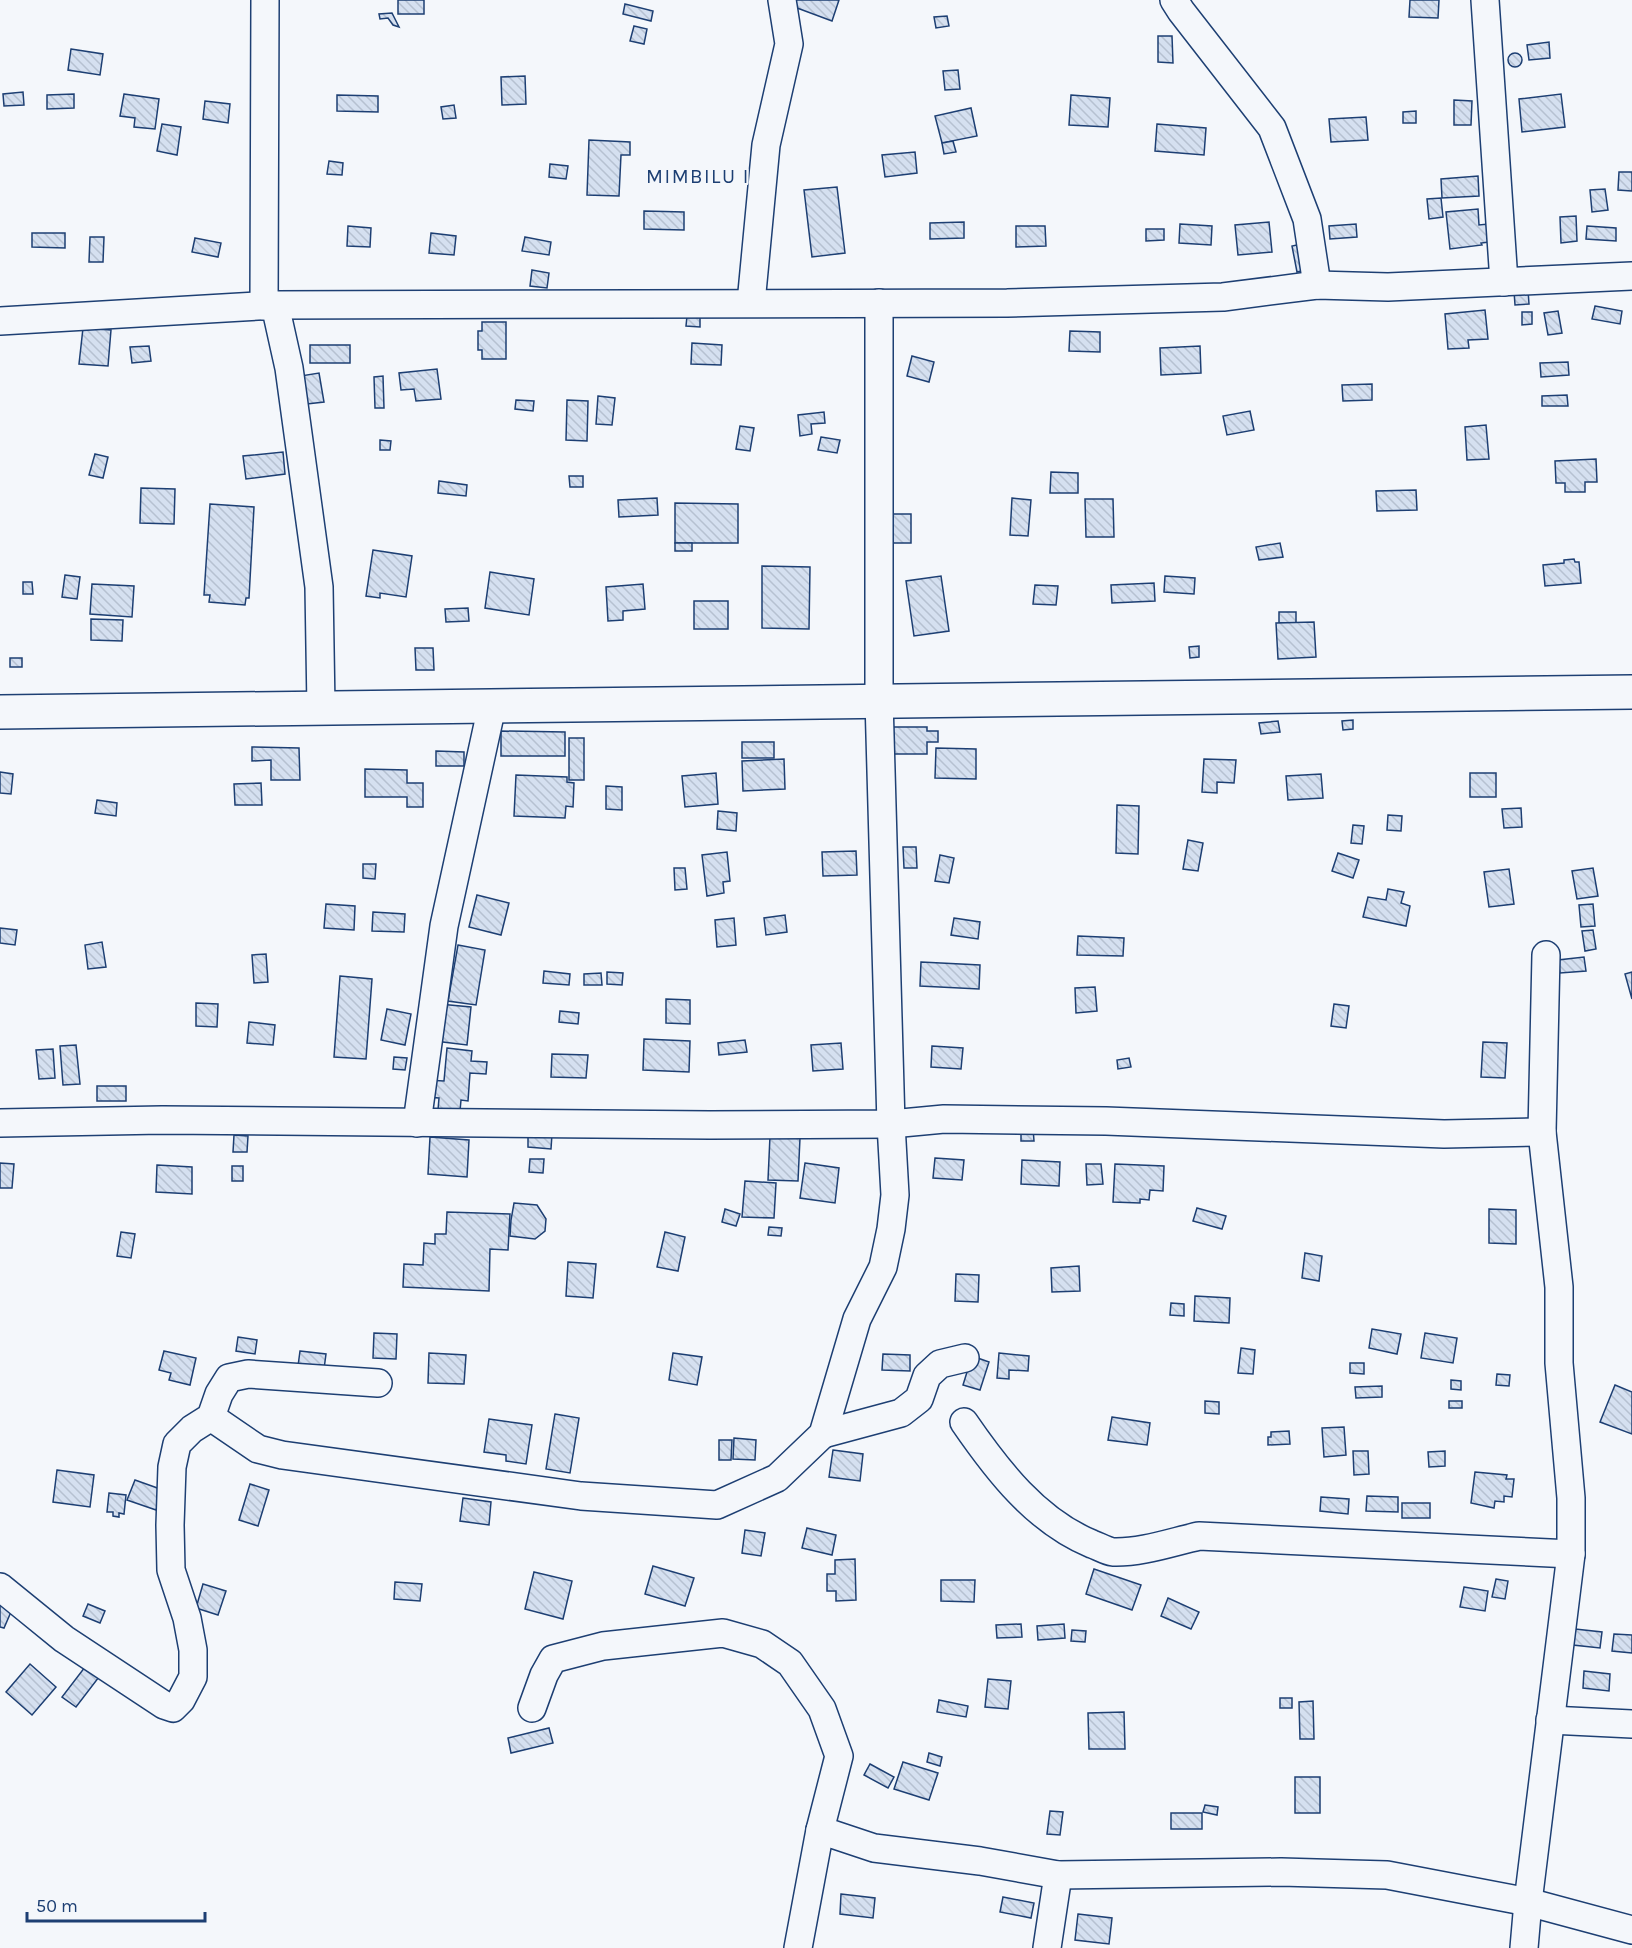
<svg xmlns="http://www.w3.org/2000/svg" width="1632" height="1948" viewBox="0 0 1632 1948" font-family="Karla,sans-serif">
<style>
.building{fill:url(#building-back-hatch);stroke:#1d3f73;stroke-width:1.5}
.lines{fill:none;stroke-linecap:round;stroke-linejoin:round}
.minor-casing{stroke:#1d3f73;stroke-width:30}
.major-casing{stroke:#1d3f73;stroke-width:36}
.minor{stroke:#f4f7fb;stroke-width:27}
.major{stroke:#f4f7fb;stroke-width:33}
.labels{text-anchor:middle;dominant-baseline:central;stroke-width:4.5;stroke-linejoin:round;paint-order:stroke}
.quarter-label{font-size:20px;letter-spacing:1.5px;fill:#1d3f73;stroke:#f4f7fb}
</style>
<defs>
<pattern id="building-back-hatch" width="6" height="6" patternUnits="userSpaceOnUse" patternTransform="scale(1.5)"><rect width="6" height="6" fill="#d5e0f0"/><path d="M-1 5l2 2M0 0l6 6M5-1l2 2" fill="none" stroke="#b6c1d1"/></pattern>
</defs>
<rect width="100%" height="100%" fill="#f4f7fb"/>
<g class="building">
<rect x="398" y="0" width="26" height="14"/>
<polygon points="790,0 839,0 832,21 789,5"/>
<polygon points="1410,0 1439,0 1438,18 1409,17"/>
<polygon points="625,4 653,11 651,21 623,14"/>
<polygon points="392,13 399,27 393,25 388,18 380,19 379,14"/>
<polygon points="947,16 949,26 936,28 934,17"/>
<polygon points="634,26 647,29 644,44 630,41"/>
<polygon points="1158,36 1172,36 1173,63 1158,62"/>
<polygon points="1549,42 1550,58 1529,60 1527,45"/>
<polygon points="71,49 103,54 100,75 68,70"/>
<circle cx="1515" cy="60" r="7"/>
<polygon points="958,70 960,89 945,90 943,71"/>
<polygon points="525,76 526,104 502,105 501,77"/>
<polygon points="23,92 24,105 4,106 3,94"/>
<polygon points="74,94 74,108 47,109 47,95"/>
<polygon points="124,94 159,99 155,129 134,127 135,118 120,116"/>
<polygon points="1561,94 1565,127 1522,132 1519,99"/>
<polygon points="337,95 378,96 378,112 337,111"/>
<polygon points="1071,95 1110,98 1108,127 1069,125"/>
<polygon points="1454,100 1472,101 1471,125 1454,125"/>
<polygon points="205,101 230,104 228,123 203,119"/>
<polygon points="454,105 456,118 443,119 441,107"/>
<polygon points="971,108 977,136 942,143 935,116"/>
<polygon points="1416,111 1416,123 1403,123 1403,112"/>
<polygon points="1366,117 1368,140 1331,142 1329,119"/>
<polygon points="162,124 181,127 177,155 157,151"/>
<polygon points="1157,124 1206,128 1204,155 1155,151"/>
<polygon points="589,140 630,142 630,155 621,155 619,196 587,195"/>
<polygon points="953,141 956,152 944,154 942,143"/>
<polygon points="915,152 917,173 885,177 882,155"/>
<polygon points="329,161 343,163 342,175 327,174"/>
<polygon points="550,164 568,166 566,179 549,177"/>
<polygon points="1619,172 1632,172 1632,191 1618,190"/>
<polygon points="1478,176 1479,196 1442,198 1441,179"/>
<polygon points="837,187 845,253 812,257 804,190"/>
<polygon points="1605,189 1608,210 1592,212 1590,190"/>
<polygon points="1441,198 1443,217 1429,219 1427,199"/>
<polygon points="1478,209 1479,225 1488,224 1489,242 1481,243 1482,245 1450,249 1446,212"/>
<polygon points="644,211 684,212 684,230 644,229"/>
<polygon points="1576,216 1577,241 1561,243 1560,217"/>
<polygon points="964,222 964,238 930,239 930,223"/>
<polygon points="1269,222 1272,252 1238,255 1235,225"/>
<polygon points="1180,224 1212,226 1211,245 1179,243"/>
<polygon points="1356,224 1357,237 1330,239 1329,226"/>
<polygon points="348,226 371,228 370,247 347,246"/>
<polygon points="1016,226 1045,226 1046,246 1016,247"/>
<polygon points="1587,226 1616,228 1616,241 1586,239"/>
<polygon points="1146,229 1164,229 1164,240 1146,241"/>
<polygon points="32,233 65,233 65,248 32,247"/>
<polygon points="431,233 456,236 454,255 429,253"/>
<polygon points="90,237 104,237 103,262 89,262"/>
<polygon points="525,237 551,242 549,255 522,251"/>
<polygon points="195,238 221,243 218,257 192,252"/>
<polygon points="1302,244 1306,270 1297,272 1292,246"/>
<polygon points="532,270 549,273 547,288 530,286"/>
<polygon points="1528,290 1529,304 1515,305 1514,291"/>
<polygon points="1595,306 1622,311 1620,324 1592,319"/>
<polygon points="1485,310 1488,339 1468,340 1469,348 1448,349 1445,314"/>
<polygon points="1558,311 1562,333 1548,335 1544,313"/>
<polygon points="1522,312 1532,312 1532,324 1522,325"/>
<polygon points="687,316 700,317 700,327 686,326"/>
<polygon points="482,322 506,322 506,359 482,359 482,350 478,350 478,331 482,331"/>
<polygon points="83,328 111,330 108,366 79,364"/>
<polygon points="1070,331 1100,332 1100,352 1069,351"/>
<polygon points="692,343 722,345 721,365 691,364"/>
<rect x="310" y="345" width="40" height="18"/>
<polygon points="149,346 151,361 132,363 130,347"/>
<polygon points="1200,346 1201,373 1161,375 1160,348"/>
<polygon points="912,356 934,362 929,382 907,376"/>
<polygon points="1568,362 1569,375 1541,377 1540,363"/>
<polygon points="437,369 441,399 416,401 414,389 401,390 399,373"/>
<polygon points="319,373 324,402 298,405 294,377"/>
<polygon points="383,376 384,408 375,408 374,377"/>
<polygon points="1372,384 1372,400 1343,401 1342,385"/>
<polygon points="1567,395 1568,406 1542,406 1542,396"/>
<polygon points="598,396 615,398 612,425 596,424"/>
<polygon points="516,400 534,401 533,411 515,409"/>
<polygon points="567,400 588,401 587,441 566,440"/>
<polygon points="1250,411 1254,430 1227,435 1223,416"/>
<polygon points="824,412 825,423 811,424 812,434 800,436 798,415"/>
<polygon points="1486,425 1489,459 1467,460 1465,427"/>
<polygon points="740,426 754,428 750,451 736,449"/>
<polygon points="821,437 840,440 837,453 818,450"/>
<polygon points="380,440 391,441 390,450 380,450"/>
<polygon points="283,452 285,474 246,479 243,456"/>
<polygon points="95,454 108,457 103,478 89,475"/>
<polygon points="1596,459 1597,482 1585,482 1585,492 1565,492 1565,483 1556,483 1555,461"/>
<polygon points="1051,472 1078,473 1078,493 1050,493"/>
<polygon points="569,476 583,476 583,487 570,487"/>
<polygon points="439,481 467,485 466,496 438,493"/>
<polygon points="141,488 175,489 174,524 140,523"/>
<polygon points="1416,490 1417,510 1377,511 1376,491"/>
<polygon points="657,498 658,515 619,517 618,500"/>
<polygon points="1012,498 1031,500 1028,536 1010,535"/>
<polygon points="1085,499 1113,499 1114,537 1086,537"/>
<polygon points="675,503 738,504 738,543 675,543"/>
<polygon points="210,504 254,507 249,598 246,598 245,605 209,602 210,595 204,595"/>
<polygon points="889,514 911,514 911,543 888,543"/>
<rect x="675" y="543" width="17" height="8"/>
<polygon points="1280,543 1283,557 1259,560 1256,547"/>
<polygon points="373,550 412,556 406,597 380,593 380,598 366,596"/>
<polygon points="1574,559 1575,562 1579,562 1581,583 1545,586 1543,565 1564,563 1564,560"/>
<polygon points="762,566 810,567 809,629 762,628"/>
<polygon points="490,572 534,579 529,615 485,608"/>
<polygon points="65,575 80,577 77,599 62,597"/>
<polygon points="941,576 949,631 914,636 906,581"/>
<polygon points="1165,576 1195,578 1194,594 1164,592"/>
<polygon points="23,582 32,582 33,594 23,594"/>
<polygon points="1154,583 1155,601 1112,603 1111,585"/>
<polygon points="92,584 134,586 132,617 90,614"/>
<polygon points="643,584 645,609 623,611 623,620 608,621 606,587"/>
<polygon points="1035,585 1058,586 1056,605 1033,604"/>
<rect x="694" y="601" width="34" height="28"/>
<polygon points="468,608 469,621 446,622 445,609"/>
<rect x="1279" y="612" width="17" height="11"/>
<polygon points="91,619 123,620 122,641 91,640"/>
<polygon points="1314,622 1316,657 1278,659 1276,623"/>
<polygon points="1199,646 1199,657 1190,658 1189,647"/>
<polygon points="415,648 433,648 434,670 416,670"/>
<rect x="10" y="658" width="12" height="9"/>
<polygon points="1353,720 1353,729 1343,730 1342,721"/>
<polygon points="1278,721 1280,732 1261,734 1259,723"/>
<polygon points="889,727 927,727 927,731 938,731 938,742 927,742 927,754 890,754"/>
<polygon points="501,731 565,732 565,756 501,756"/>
<rect x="569" y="738" width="15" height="42"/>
<rect x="742" y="742" width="32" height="16"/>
<polygon points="252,747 299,748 300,780 271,780 271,760 252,761"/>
<polygon points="936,748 976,749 976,779 935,778"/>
<polygon points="436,751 464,752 464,766 436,766"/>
<polygon points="784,759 785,789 743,791 742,761"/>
<polygon points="1204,759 1236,760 1234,783 1217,782 1217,793 1202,792"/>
<polygon points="365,769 407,770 407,783 423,783 423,807 407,807 407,797 365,797"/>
<polygon points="0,772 13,774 11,794 0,793"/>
<polygon points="716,773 718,804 685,807 682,776"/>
<rect x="1470" y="773" width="26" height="24"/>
<polygon points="1321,774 1323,798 1288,800 1286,776"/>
<polygon points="516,775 567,777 567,782 574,783 573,807 566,806 565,818 514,816"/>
<polygon points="261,783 262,805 235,805 234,784"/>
<polygon points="606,786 622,787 622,810 606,809"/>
<polygon points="97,800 117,803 116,816 95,813"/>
<polygon points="1117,805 1139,806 1138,854 1116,853"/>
<polygon points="1521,808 1522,827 1504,828 1502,809"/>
<polygon points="718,811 737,813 736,831 717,829"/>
<polygon points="1388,815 1402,816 1401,831 1387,830"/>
<polygon points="1353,825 1364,826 1362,844 1351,843"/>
<polygon points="1188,840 1203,843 1198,871 1183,869"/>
<polygon points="903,847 916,847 917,868 904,868"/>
<polygon points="856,851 857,875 823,876 822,852"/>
<polygon points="727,852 730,881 723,882 724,893 707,896 702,855"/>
<polygon points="1338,853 1359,860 1353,878 1332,871"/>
<polygon points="940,855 954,858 949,883 935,881"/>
<polygon points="363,864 376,864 375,879 363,878"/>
<polygon points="674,868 685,868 687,889 675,890"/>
<polygon points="1593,868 1598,896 1577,899 1572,871"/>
<polygon points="1509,869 1514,904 1489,907 1484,872"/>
<polygon points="1388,889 1404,892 1401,903 1410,906 1406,926 1363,917 1368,897 1386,900"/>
<polygon points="477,895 509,903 501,935 469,927"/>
<polygon points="326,904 355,906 354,930 324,928"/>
<polygon points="1593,904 1595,926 1581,927 1579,905"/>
<polygon points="373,912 405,914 404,932 372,931"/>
<polygon points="785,915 787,932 766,935 764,918"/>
<polygon points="734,918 736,945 717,947 715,920"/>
<polygon points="954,918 980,922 978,939 951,935"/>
<polygon points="0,928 17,930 15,945 0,943"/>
<polygon points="1593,930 1596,949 1585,951 1582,931"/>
<polygon points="1078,936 1124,938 1123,956 1077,955"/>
<polygon points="102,942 106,967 88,969 85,945"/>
<polygon points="458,945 485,950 476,1005 448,1001"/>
<polygon points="266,954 268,982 254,983 252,955"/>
<polygon points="1584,957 1586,971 1560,973 1558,960"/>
<polygon points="921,962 980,965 979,989 920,986"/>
<polygon points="544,971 570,974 569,985 543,983"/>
<polygon points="607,972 623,973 622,985 607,984"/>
<polygon points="1632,972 1632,999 1625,974"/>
<polygon points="601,973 602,985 584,985 584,974"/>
<polygon points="340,976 372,979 366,1059 334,1057"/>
<polygon points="1095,987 1097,1011 1076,1013 1075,988"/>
<polygon points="666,999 690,1000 690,1024 666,1023"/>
<polygon points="196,1003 218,1004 217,1027 196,1026"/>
<polygon points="439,1004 471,1007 467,1045 435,1041"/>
<polygon points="1334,1004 1349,1006 1346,1028 1331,1026"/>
<polygon points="387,1009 411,1014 405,1045 381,1040"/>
<polygon points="560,1011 579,1013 578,1024 559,1022"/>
<polygon points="249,1022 275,1025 273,1045 247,1043"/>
<polygon points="644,1039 690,1041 689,1072 643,1070"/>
<polygon points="745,1040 747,1052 719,1055 718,1043"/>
<polygon points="1483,1042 1507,1043 1505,1078 1481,1077"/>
<polygon points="841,1043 843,1069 813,1071 811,1045"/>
<polygon points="76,1045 80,1084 63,1085 60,1046"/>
<polygon points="932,1046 963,1048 961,1069 931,1067"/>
<polygon points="447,1048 472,1051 471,1061 487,1062 486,1074 470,1073 468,1101 461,1100 460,1111 438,1110 439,1098 425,1097 427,1080 444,1081"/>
<polygon points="53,1049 55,1078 39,1079 36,1050"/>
<polygon points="552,1054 588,1055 586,1078 551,1077"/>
<polygon points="394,1057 407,1058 405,1070 393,1069"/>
<polygon points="1129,1058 1131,1067 1118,1069 1117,1060"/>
<rect x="97" y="1086" width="29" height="15"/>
<polygon points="1021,1128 1033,1128 1034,1141 1021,1141"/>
<polygon points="528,1133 552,1134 551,1149 528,1147"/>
<polygon points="234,1135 248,1136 247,1152 233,1152"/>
<polygon points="770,1136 800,1138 798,1181 768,1180"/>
<polygon points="430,1137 469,1140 467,1177 428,1174"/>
<polygon points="935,1158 964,1160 962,1180 933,1178"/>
<polygon points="530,1159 544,1159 543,1173 529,1172"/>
<polygon points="1022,1160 1060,1162 1059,1186 1021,1184"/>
<polygon points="0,1163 14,1164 12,1188 0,1188"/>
<polygon points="805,1163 839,1168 835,1203 800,1198"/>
<polygon points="1086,1164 1101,1164 1103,1184 1087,1185"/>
<polygon points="1115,1164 1164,1166 1163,1191 1150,1190 1149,1200 1140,1199 1140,1203 1113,1202"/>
<polygon points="157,1165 192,1167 192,1194 156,1192"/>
<rect x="232" y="1166" width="11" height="15"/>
<polygon points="745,1181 776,1183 774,1218 742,1217"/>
<polygon points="514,1203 537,1205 546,1219 545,1231 535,1239 510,1236 511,1220"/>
<polygon points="1197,1208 1226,1216 1222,1229 1193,1221"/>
<polygon points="725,1209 740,1214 736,1226 722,1222"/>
<polygon points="1489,1209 1516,1210 1516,1244 1489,1243"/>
<polygon points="447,1212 510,1214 508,1250 490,1249 489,1291 403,1287 404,1264 423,1265 424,1243 435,1244 435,1234 446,1234"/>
<polygon points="769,1227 782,1228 781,1236 768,1235"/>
<polygon points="121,1232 135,1234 131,1258 117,1256"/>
<polygon points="665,1232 685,1237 678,1271 657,1267"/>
<polygon points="1305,1253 1322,1256 1319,1281 1302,1278"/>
<polygon points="568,1262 596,1264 593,1298 566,1296"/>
<polygon points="1079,1266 1080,1291 1052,1292 1051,1268"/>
<polygon points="956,1274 979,1275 978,1302 955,1301"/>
<polygon points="1195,1296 1230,1298 1229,1323 1194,1321"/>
<polygon points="1171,1303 1184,1304 1184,1316 1170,1315"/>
<polygon points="1372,1329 1401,1334 1397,1354 1369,1348"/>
<polygon points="374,1333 397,1334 396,1359 373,1358"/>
<polygon points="1425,1333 1457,1338 1453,1363 1421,1358"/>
<polygon points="238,1337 257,1340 255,1354 236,1351"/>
<polygon points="1241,1348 1255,1350 1253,1374 1238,1373"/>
<polygon points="164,1351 196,1358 190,1385 169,1380 171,1373 159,1370"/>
<polygon points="300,1351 326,1354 324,1369 298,1366"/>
<polygon points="429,1353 466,1355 464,1384 428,1383"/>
<polygon points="673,1353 702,1357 697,1385 669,1380"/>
<polygon points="999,1353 1029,1356 1028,1371 1009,1370 1009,1379 997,1378"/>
<polygon points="883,1354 910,1355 910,1371 882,1370"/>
<polygon points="972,1356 989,1362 980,1390 963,1385"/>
<polygon points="1350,1363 1364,1363 1364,1374 1350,1373"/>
<polygon points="1497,1374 1510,1375 1509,1386 1496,1385"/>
<polygon points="1451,1380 1461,1381 1461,1390 1451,1389"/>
<polygon points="1615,1385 1632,1392 1632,1434 1600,1422"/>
<polygon points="1382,1386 1382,1397 1356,1398 1355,1387"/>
<polygon points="1205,1401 1219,1402 1219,1414 1205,1413"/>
<rect x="1449" y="1401" width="13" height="7"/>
<polygon points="555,1414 579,1418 570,1473 546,1469"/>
<polygon points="1112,1417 1150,1423 1147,1445 1108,1440"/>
<polygon points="489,1419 532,1425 526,1464 506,1461 506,1455 484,1452"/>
<polygon points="1344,1427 1346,1455 1324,1457 1322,1428"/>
<polygon points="1289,1431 1290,1444 1268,1445 1268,1437 1271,1437 1271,1432"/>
<polygon points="734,1438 756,1440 755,1460 733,1459"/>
<polygon points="719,1440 732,1440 731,1460 719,1460"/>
<polygon points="833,1450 863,1454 860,1481 829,1477"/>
<polygon points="1353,1451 1368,1451 1369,1474 1354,1475"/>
<polygon points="1445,1451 1445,1466 1429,1467 1428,1452"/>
<polygon points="57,1470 94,1475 90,1507 53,1502"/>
<polygon points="1475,1472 1507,1475 1506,1479 1514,1479 1512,1497 1504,1496 1504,1502 1495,1501 1494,1508 1471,1503"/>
<polygon points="135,1480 163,1490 156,1510 127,1500"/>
<polygon points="250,1484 269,1490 258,1526 239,1520"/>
<polygon points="109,1493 126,1495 124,1514 119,1513 119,1517 113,1516 113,1512 107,1512"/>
<polygon points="1367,1496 1398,1497 1398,1512 1366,1511"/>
<polygon points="1321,1497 1349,1499 1348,1514 1320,1511"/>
<polygon points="463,1498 491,1502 489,1525 460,1521"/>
<rect x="1402" y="1503" width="28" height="15"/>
<polygon points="807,1528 836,1535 832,1555 802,1548"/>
<polygon points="745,1530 765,1533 761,1556 742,1553"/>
<polygon points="855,1559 856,1600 836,1601 836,1591 827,1591 827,1574 835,1574 835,1560"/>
<polygon points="653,1566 694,1578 685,1606 645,1594"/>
<polygon points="1094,1569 1141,1585 1132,1610 1086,1594"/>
<polygon points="534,1572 572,1581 563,1619 525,1609"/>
<polygon points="1496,1579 1508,1581 1505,1599 1492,1597"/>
<polygon points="941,1580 975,1580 974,1602 941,1601"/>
<polygon points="395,1582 422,1584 420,1601 394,1599"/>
<polygon points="203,1584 226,1591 218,1615 196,1608"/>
<polygon points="1464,1587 1488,1591 1485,1611 1460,1607"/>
<polygon points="1168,1598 1199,1612 1191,1629 1161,1616"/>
<polygon points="0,1599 14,1605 4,1628 0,1627"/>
<polygon points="88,1604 105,1611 100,1623 83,1616"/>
<polygon points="1021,1624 1022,1637 997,1638 996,1625"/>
<polygon points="1064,1624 1065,1638 1038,1640 1037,1626"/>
<polygon points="1575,1629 1602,1632 1600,1648 1573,1645"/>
<polygon points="1072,1630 1086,1631 1085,1642 1071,1641"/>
<polygon points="1614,1634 1632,1635 1632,1653 1612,1651"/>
<polygon points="30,1664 56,1687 32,1715 6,1692"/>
<polygon points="85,1667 99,1677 76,1707 62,1697"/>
<polygon points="1584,1671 1610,1674 1609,1691 1583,1688"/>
<polygon points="988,1679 1011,1681 1008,1709 985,1707"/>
<rect x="1280" y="1698" width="12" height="10"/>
<polygon points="939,1700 968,1706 966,1717 937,1712"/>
<polygon points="1313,1701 1314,1739 1300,1739 1299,1702"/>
<polygon points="1124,1712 1125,1749 1089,1749 1088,1713"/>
<polygon points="549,1728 553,1743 511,1753 508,1738"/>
<polygon points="929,1753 942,1757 940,1766 927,1762"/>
<polygon points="903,1762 938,1773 929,1800 894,1789"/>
<polygon points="870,1764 894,1777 888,1788 864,1775"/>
<rect x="1295" y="1777" width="25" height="36"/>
<polygon points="1205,1805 1218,1807 1217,1815 1203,1812"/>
<polygon points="1050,1811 1063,1812 1060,1835 1047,1834"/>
<rect x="1171" y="1813" width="31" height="16"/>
<polygon points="841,1894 875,1898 873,1918 840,1914"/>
<polygon points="1003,1897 1034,1903 1031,1918 1000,1912"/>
<polygon points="1078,1914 1112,1918 1109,1944 1075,1940"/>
</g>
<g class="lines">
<defs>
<g id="minor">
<polyline points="1174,0 1181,11 1272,128 1307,219 1317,285"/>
<polyline points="1485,0 1504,282"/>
<polyline points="751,303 766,145 789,44 782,0"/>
<polyline points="275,305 289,368 319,587 321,708"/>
<polyline points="264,306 265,0"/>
<polyline points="0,321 275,305 1007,303 1223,297 1317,285 1388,287 1632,276"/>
<polyline points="0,1123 162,1120 710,1125 891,1124 944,1119 1106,1121 1444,1134 1542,1132"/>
<polyline points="417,1123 444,926 492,706"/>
<polyline points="211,1417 258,1449 282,1455 581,1496 717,1505 777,1478 823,1434 857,1319 883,1267 891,1229 895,1195 891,1124 879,700 879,303"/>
<path d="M964 1422C997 1470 1036 1521 1092 1544 1098 1546 1106 1551 1113 1552 1141 1553 1172 1542 1199 1536L1571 1554"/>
<polyline points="823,1434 901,1413 919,1399 927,1376 940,1364 965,1358"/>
<polyline points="0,1587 64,1639 164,1705 173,1708 181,1700 193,1677 193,1650 187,1618 171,1570 170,1525 172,1467 177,1444 192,1429 211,1417 219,1394 229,1378 248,1374 378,1383"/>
<polyline points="532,1708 544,1675 553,1659 603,1646 723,1633 762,1644 790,1663 822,1709 839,1756 820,1830 798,1948"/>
<polyline points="1550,1720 1632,1724"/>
<polyline points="820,1830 874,1848 980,1861 1058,1875 1281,1872 1387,1875 1528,1902 1632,1930"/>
<polyline points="1047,1948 1058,1875"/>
<polyline points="1524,1948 1528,1902 1571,1554 1571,1498 1559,1363 1559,1287 1542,1132 1546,955"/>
</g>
<polyline id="major" points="0,712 1632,692"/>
</defs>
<use href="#minor" class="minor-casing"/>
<use href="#major" class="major-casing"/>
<use href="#minor" class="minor"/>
<use href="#major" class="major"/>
</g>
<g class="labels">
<g class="quarter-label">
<text x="698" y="176">MIMBILU I</text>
</g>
</g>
<path d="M27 1912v9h178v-9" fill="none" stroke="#1d3f73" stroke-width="3"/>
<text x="36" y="1912" font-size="18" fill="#1d3f73" stroke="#f4f7fb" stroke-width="4.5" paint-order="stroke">50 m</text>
</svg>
